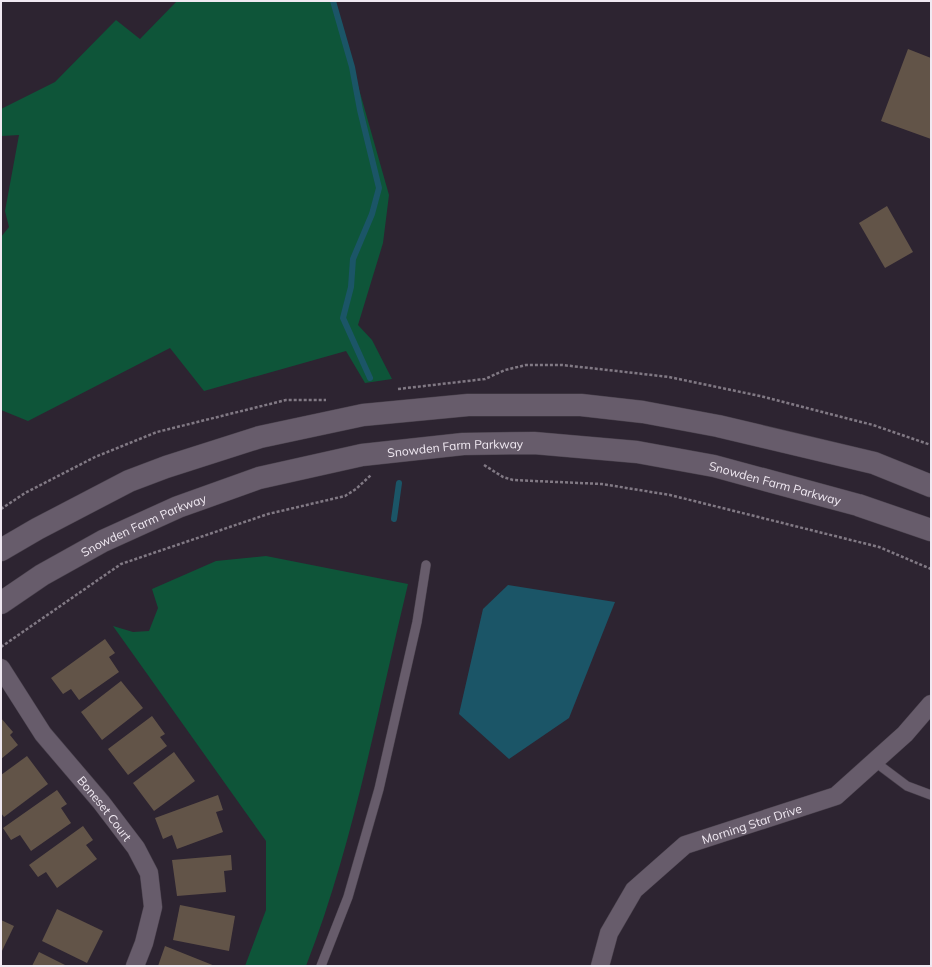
<svg xmlns="http://www.w3.org/2000/svg" width="932" height="967" viewBox="0 0 932 967" font-family="Mulish,sans-serif">
<style>
.green{fill:#0e5539}
.water{fill:#1b5567}
.lines{fill:none;stroke-linecap:round;stroke-linejoin:round}
.stream{stroke:#1b5567;stroke-width:6}
.building{fill:#625448}
.service-casing{stroke:#4a424d;stroke-width:10}
.minor-casing{stroke:#4a424d;stroke-width:19}
.secondary-casing{stroke:#4a424d;stroke-width:23}
.path{stroke:#817984;stroke-width:2.5;stroke-dasharray:3 2;stroke-linecap:butt}
.service{stroke:#675c6b;stroke-width:9}
.minor{stroke:#675c6b;stroke-width:18}
.secondary{stroke:#675c6b;stroke-width:22}
.labels{text-anchor:middle;dominant-baseline:central;stroke-width:3;stroke-linejoin:round;paint-order:stroke}
.street-label{font-size:12px;fill:#f0e9f2;stroke:#2d2431}
</style>
<rect width="100%" height="100%" fill="#2d2431"/>
<g class="green">
<polygon points="177,1 334,1 389,195 383,243 358,325 372,340 392,379 365,383 346,351 204,391 170,348 28,421 1,410 1,237 9,227 5,211 19,135 1,136 1,109 55,82 116,20 140,39"/>
<path d="M266,556L408,584C377,712 354,843 306,966H245L266,910V841L113,626L133,632L149,631L158,608L152,589L216,561Z"/>
</g>
<polygon class="water" points="508,585 615,602 569,718 509,759 459,714 483,609"/>
<g class="lines">
<g class="stream">
<polyline points="333,1 352,67 360,110 379,188 372,214 353,259 351,287 343,318 370,378"/>
<polyline points="394,519 399,483"/>
</g>
</g>
<g class="building">
<polygon points="908,49 931,58 931,139 881,121"/>
<polygon points="887,206 913,252 885,268 859,223"/>
<polygon points="105,639 115,653 109,657 119,672 79,700 71,689 63,694 51,678"/>
<polygon points="121,681 143,708 102,740 81,712"/>
<polygon points="152,716 165,734 160,737 167,746 128,775 108,749"/>
<polygon points="1,718 13,732 10,735 18,745 1,759"/>
<polygon points="174,752 195,781 154,811 133,783"/>
<polygon points="27,756 48,784 4,817 1,813 1,775"/>
<polygon points="57,790 67,804 61,808 71,823 31,851 20,835 11,840 3,828"/>
<polygon points="218,795 223,810 216,812 223,832 177,849 172,835 163,839 155,818"/>
<polygon points="83,826 93,840 86,845 97,859 57,888 46,872 38,877 29,865"/>
<polygon points="231,855 232,870 224,871 226,892 177,896 172,860"/>
<polygon points="180,905 235,916 229,951 173,940"/>
<polygon points="57,909 103,931 87,963 42,941"/>
<polygon points="1,920 14,926 1,953"/>
<polygon points="165,946 215,966 158,966"/>
<polygon points="39,952 67,966 32,966"/>
</g>
<g class="lines">
<defs>
<g id="service">
<polyline points="875,762 907,786 931,795"/>
<polyline points="321,966 348,897 379,789 417,622 426,565"/>
</g>
<g id="minor">
<path id="s1" d="M1,668L43,734L101,802L136,848L149,873L153,907L144,943L135,966"/>
<path id="s2" d="M600,966L609,933L634,890L685,845L836,796L905,734L931,704"/>
</g>
<g id="secondary">
<polyline points="1,550 37,529 129,481 166,467 260,437 363,415 468,405 581,405 643,412 718,426 874,463 931,486"/>
<path id="s3" d="M1,603L42,575L103,541L178,507L259,478L362,455L463,444L534,443L637,452L714,466L858,505L931,530"/>
</g>
</defs>
<use href="#service" class="service-casing"/>
<use href="#minor" class="minor-casing"/>
<use href="#secondary" class="secondary-casing"/>
<g class="path">
<polyline points="398,389 485,379 505,370 526,365 562,365 617,371 669,377 760,396 873,425 931,445"/>
<polyline points="484,465 503,477 513,480 602,484 670,495 879,547 931,569"/>
<polyline points="1,509 25,493 95,457 157,432 286,400 326,400"/>
<polyline points="1,647 121,564 268,514 345,496 356,489 371,475"/>
</g>
<use href="#service" class="service"/>
<use href="#minor" class="minor"/>
<use href="#secondary" class="secondary"/>
</g>
<g class="labels">
<g class="street-label">
<text stroke="none"><textPath href="#s3" startOffset="487">Snowden Farm Parkway</textPath></text>
<text stroke="none"><textPath href="#s3" startOffset="811">Snowden Farm Parkway</textPath></text>
<text stroke="none"><textPath href="#s3" startOffset="163">Snowden Farm Parkway</textPath></text>
<text stroke="none"><textPath href="#s1" startOffset="175">Boneset Court</textPath></text>
<text stroke="none"><textPath href="#s2" startOffset="222">Morning Star Drive</textPath></text>
</g>
</g>
<rect width="932" height="967" fill="none" stroke="#f0e9f2" stroke-width="4"/>
</svg>
